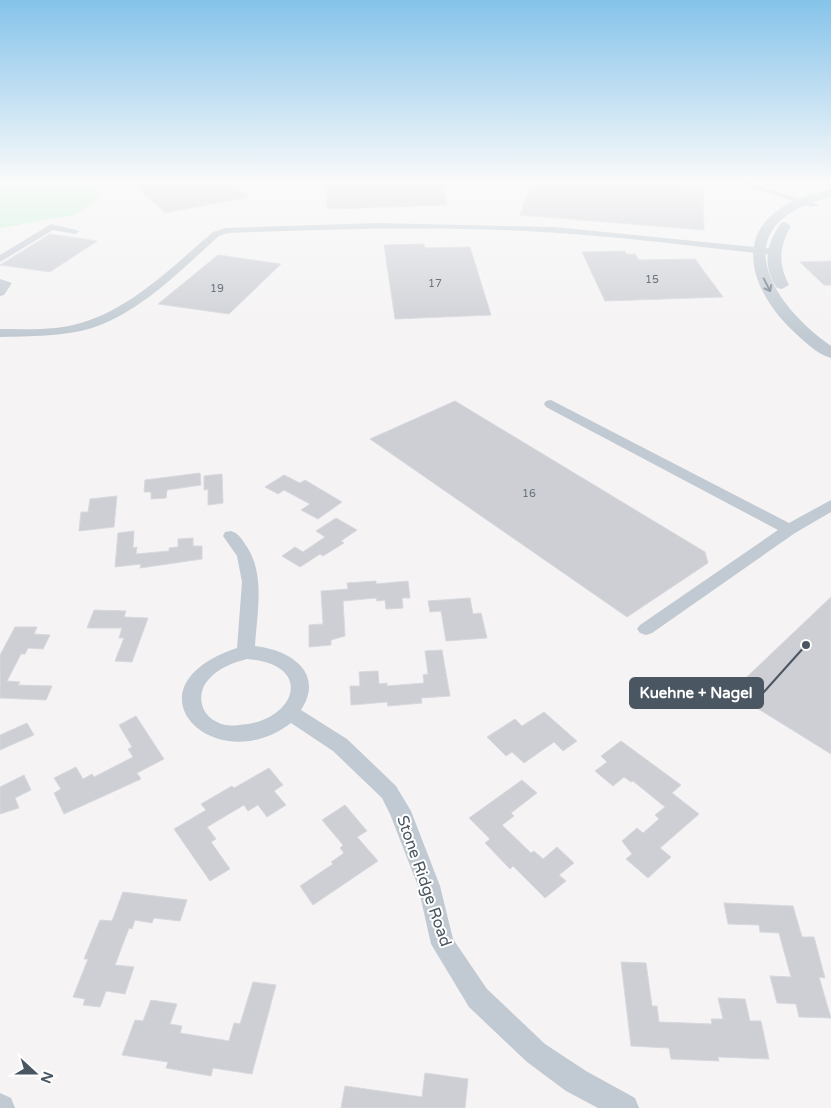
<svg xmlns="http://www.w3.org/2000/svg" width="831" height="1108" viewBox="0 0 831 1108" font-family="'Varela Round',sans-serif">
<style>
.green{fill:#c3f1d5}
.building{fill:#cdcfd5;stroke:#d7d9de}
.lines{fill:none;stroke-linecap:round;stroke-linejoin:round}
.minor{fill:#c1cad2;fill-rule:evenodd}
.tertiary{fill:#c1cad2;fill-rule:evenodd}
.oneway{stroke:#6e7983}
.labels{text-anchor:middle;dominant-baseline:central;stroke-width:4;stroke-linejoin:round;paint-order:stroke}
.number-label{font-size:11px;fill:#6b747e}
.near-street-label{font-size:16px;fill:#4a5661;stroke:#fff}
.leader{fill:none;stroke:#4a5661;stroke-width:2}
.callout-dot{fill:#4a5661;stroke:#fff;stroke-width:2}
.callout{fill:#4a5661;stroke:#4a5661;stroke-width:2}
.callout-label{font-size:15px;text-anchor:middle;font-weight:bold;fill:#fff}
</style>
<rect width="100%" height="100%" fill="#f5f3f3"/>
<polygon class="green" points="0,181 90,181 99,198 75,215 0,228"/>
<g class="building">
<polygon points="131,181 228,181 249,197 165,213"/>
<polygon points="327,181 440,181 447,205 327,209"/>
<polygon points="532,181 606,181 703,188 704,230 520,215"/>
<polygon points="50,234 97,241 50,272 0,265"/>
<polygon points="424,244 425,248 470,247 491,315 395,319 384,245"/>
<polygon points="625,251 626,254 635,254 639,260 695,259 723,297 605,301 582,252"/>
<polygon points="218,255 281,264 229,314 158,304"/>
<polygon points="831,261 831,285 824,285 800,262"/>
<polygon points="455,401 705,552 708,563 627,617 370,439"/>
<polygon points="200,473 201,485 167,490 166,498 151,499 151,492 144,492 145,480"/>
<polygon points="222,474 223,503 208,505 208,489 204,490 204,476"/>
<polygon points="284,475 300,483 305,480 342,502 318,519 301,510 310,504 284,490 278,494 265,487"/>
<polygon points="117,496 114,527 79,531 81,512 88,512 90,499"/>
<polygon points="336,518 357,530 341,541 344,543 323,556 320,554 300,567 282,556 295,547 303,552 325,537 316,531"/>
<polygon points="134,531 133,548 137,547 136,554 169,551 169,548 178,547 178,539 193,538 193,546 202,546 202,559 140,568 141,564 115,567 118,533"/>
<polygon points="376,581 376,584 408,581 410,598 402,598 403,608 386,609 385,600 377,601 376,598 343,601 345,636 331,640 331,645 309,647 309,625 323,624 321,591 348,589 347,583"/>
<polygon points="831,597 831,754 731,692"/>
<polygon points="470,598 473,614 481,613 487,638 446,641 441,611 430,612 428,601"/>
<polygon points="94,610 126,611 124,617 148,618 132,662 115,661 124,638 119,638 122,628 87,628"/>
<polygon points="15,627 37,627 34,634 50,635 43,649 28,648 25,654 21,654 7,681 20,682 18,685 52,686 46,700 0,698 0,655"/>
<polygon points="442,650 450,696 421,698 422,703 388,706 387,702 351,705 350,686 360,686 359,672 378,671 379,684 387,683 387,686 424,683 423,675 428,674 425,651"/>
<polygon points="544,712 577,741 563,751 554,742 524,763 512,752 506,756 487,737 515,719 522,726"/>
<polygon points="136,716 164,759 137,773 141,779 64,814 54,793 61,789 54,778 76,767 83,779 92,774 94,777 133,757 128,749 132,747 119,725"/>
<polygon points="27,723 34,735 0,750 0,735"/>
<polygon points="621,741 681,785 672,793 699,814 660,848 671,857 648,878 626,859 632,854 622,841 637,828 643,833 659,819 655,815 665,807 633,781 631,782 624,777 613,786 595,771 607,762 601,756"/>
<polygon points="269,768 283,785 274,791 286,805 267,817 258,805 248,811 244,805 207,827 216,839 211,842 230,869 210,881 174,829 206,810 201,804 232,786 234,788"/>
<polygon points="24,775 31,790 15,798 19,808 0,814 0,787"/>
<polygon points="522,780 537,793 511,813 514,816 502,825 531,853 534,851 543,859 557,847 574,863 559,875 566,881 545,898 513,866 510,869 485,843 490,839 469,818"/>
<polygon points="345,805 367,831 357,837 378,861 313,905 300,886 333,864 331,862 344,853 340,848 343,845 322,820"/>
<polygon points="123,892 187,900 180,921 154,918 152,923 135,920 132,929 129,928 115,965 134,967 125,994 106,991 100,1007 83,1005 85,999 73,997 88,959 84,959 100,920 112,921"/>
<polygon points="724,903 793,906 802,937 814,937 825,978 819,977 831,1018 799,1017 796,1004 777,1003 770,976 791,977 779,933 760,932 759,925 728,924"/>
<polygon points="621,962 646,963 652,1006 657,1006 659,1022 712,1024 711,1019 723,1019 718,998 745,999 750,1021 761,1021 769,1059 718,1057 719,1061 671,1059 669,1048 631,1046"/>
<polygon points="253,982 276,985 252,1074 213,1068 211,1076 166,1068 168,1062 122,1055 135,1020 143,1021 151,1000 177,1004 170,1024 182,1026 180,1033 229,1041 234,1023 240,1024"/>
<polygon points="425,1073 468,1079 465,1108 341,1108 345,1086 422,1097"/>
</g>
<g class="lines">
<g class="minor">
<polygon points="733,181 745,181 819,205 811,207"/>
<path d="M376,223L555,227L774,249L779,252L774,255C691,246 608,235 525,231C426,226 328,229 229,233L219,236C182,269 141,312 92,328C62,337 30,336 0,337V329C27,329 58,331 84,322C133,307 174,265 213,232L225,228Z"/>
<polygon points="51,224 80,231 75,234 53,230 0,262 0,255"/>
<polygon points="0,279 12,283 4,295 0,296"/>
<polygon points="551,400 789,523 831,500 831,512 795,533 652,633 646,635 640,633 637,629 640,625 778,530 546,407 544,404 546,401"/>
<path d="M231,531C238,533 241,538 245,544C266,572 257,613 255,646C291,650 325,673 301,710L347,739L396,786L411,811L440,886L453,939L487,989L545,1044L586,1071L635,1098L639,1108H598L566,1091L527,1062L469,1007L431,944L418,886L390,814L382,798L333,751L291,723C214,782 120,687 237,648L242,582L237,556L223,536L225,532ZM247,659C316,664 296,722 239,725C231,726 224,726 217,722C199,714 196,691 210,678C220,667 233,663 247,659Z"/>
<polygon points="0,1093 11,1098 15,1108 0,1108"/>
</g>
<g class="tertiary">
<path d="M831,189V197C724,222 766,300 831,346V358C816,354 802,339 791,329C757,296 731,241 781,208C796,198 813,194 831,189Z"/>
<path d="M785,222L791,226C779,247 778,263 789,285L782,289L777,288C762,266 766,244 781,223Z"/>
</g>
</g>
<defs><path id="oneway-shaft" d="M-6 0H5M1.5-3L5.5 0L1.5 3" fill="none" stroke-width="1.6" stroke-linecap="round" stroke-linejoin="round" transform="scale(1.25)"/></defs>
<use class="oneway" href="#oneway-shaft" transform="translate(767 285) rotate(63)"/>
<linearGradient id="sky" x2="0" y2="1"><stop stop-color="#85c3ea"/><stop offset="0.54" stop-color="#fafafa"/><stop offset="1" stop-color="#fafafa" stop-opacity="0"/></linearGradient>
<rect width="831" height="336" fill="url(#sky)"/>
<g class="labels">
<g class="number-label">
<text x="652" y="279">15</text>
<text x="435" y="283">17</text>
<text x="217" y="288">19</text>
<text x="529" y="493">16</text>
</g>
<g class="near-street-label">
<text transform="translate(424 881) rotate(71)">Stone Ridge Road</text>
</g>
</g>
<path class="leader" d="M806 645L763 693"/>
<circle class="callout-dot" cx="806" cy="645" r="5"/>
<rect class="callout" x="630" y="678" width="133" height="30" rx="5"/>
<g class="callout-label">
<text x="696" y="698">Kuehne + Nagel</text>
</g>
<g transform="translate(35 1073) rotate(111)" stroke="#ffffff" stroke-width="4" paint-order="stroke">
<path d="M0-4L9 19L0 12L-9 19Z" fill="#4a5661"/>
<text y="-8" font-size="14" font-weight="bold" text-anchor="middle" fill="#4a5661">N</text>
</g>
</svg>
